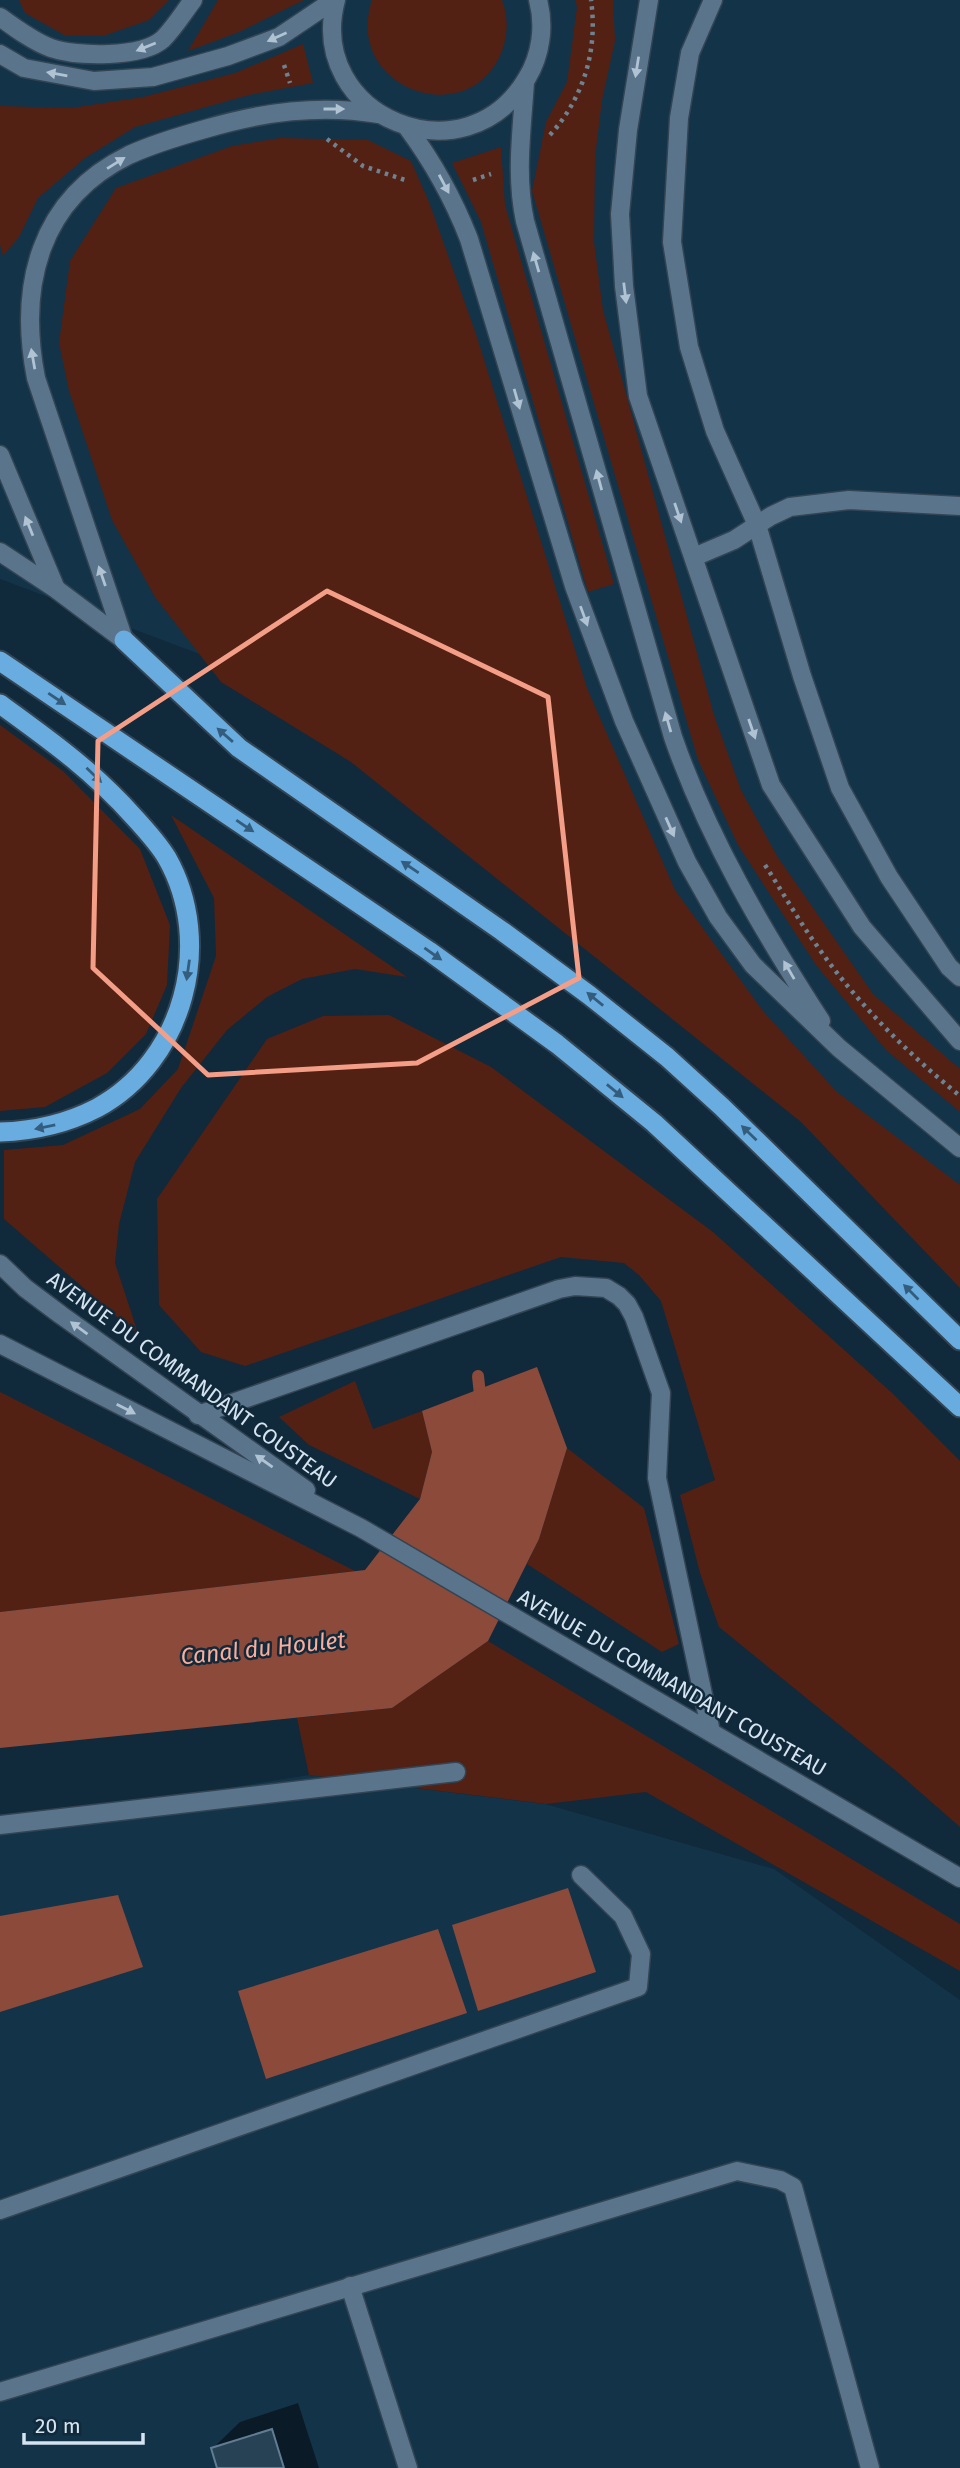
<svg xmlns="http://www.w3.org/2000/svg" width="960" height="2468" viewBox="0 0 960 2468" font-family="'Fira Sans',sans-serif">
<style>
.built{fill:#133349}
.green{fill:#522114}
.water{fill:#8b4a3a}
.shadow{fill:#0007}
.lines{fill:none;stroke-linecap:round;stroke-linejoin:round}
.stream{stroke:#8b4a3a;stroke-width:12}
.building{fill:#284255;stroke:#627d93;stroke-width:2}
.service-casing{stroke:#334453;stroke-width:21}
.tertiary-casing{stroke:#334453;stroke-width:21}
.trunk-casing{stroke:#334453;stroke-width:23}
.path{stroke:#6e8392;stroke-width:4.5;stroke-dasharray:3.5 5;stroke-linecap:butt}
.service{stroke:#5a758b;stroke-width:18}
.tertiary{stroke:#5a758b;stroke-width:18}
.trunk{stroke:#69acdf;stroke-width:19}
.oneway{fill:#b0c3d2}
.oneway2{fill:#345d7d}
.marked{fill:none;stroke:#f49e88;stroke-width:5;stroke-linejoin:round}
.labels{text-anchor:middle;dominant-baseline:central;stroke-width:5;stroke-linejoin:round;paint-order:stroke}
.street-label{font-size:21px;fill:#d5e4f0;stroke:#10293b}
.water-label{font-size:23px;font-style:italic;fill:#fcad99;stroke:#10293b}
</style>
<rect width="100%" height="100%" fill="#10293b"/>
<g class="built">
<polygon points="0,0 960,0 960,1248 279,684 0,579"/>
<polygon points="309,1775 545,1804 774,1869 960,2000 960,2468 0,2468 0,1824"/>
</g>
<g class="green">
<polygon points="19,0 169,0 149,20 106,35 64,35 25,13"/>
<polygon points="218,0 304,0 239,32 188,51"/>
<path d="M372,0H502C508,16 508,32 503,48C473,135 342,90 372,0Z"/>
<polygon points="575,0 613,0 615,41 602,100 595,157 594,242 603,310 714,715 741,790 777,856 873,994 960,1069 960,1112 886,1050 816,965 738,845 698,760 532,191 546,122 567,82 577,7"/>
<polygon points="303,44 313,83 249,95 135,127 85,158 38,198 19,237 3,256 0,245 0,106 71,108 143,97 235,73"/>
<polygon points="280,138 368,140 411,161 429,202 476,334 587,688 675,890 763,1011 837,1092 960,1185 960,1288 801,1122 351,762 221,682 155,597 112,520 69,391 59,343 70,261 116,188 232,146"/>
<polygon points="501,147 505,205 614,584 588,592 481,222 452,163"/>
<polygon points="0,725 63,771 140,849 170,925 167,985 146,1034 107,1073 45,1107 0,1111"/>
<polygon points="171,815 407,977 355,969 302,979 267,997 227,1030 181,1088 135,1162 119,1224 115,1263 139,1336 4,1219 4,1150 63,1145 140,1109 178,1069 216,956 214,898"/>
<polygon points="389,1015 491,1067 713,1232 892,1393 960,1461 960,1827 896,1771 719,1627 700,1573 680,1495 715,1480 661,1301 639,1275 624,1263 561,1257 245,1366 201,1352 159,1305 157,1199 267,1039 323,1016"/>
<polygon points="355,1381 373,1429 422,1411 432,1452 420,1499 309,1445 279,1417"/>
<polygon points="0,1392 355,1571 0,1612"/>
<polygon points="567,1448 644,1508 679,1644 662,1652 527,1564 539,1539"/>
<polygon points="488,1641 960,1924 960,1971 646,1792 546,1804 309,1775 297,1718 392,1708"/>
</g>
<g class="water">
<polygon points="537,1367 567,1448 539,1539 488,1641 392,1708 0,1748 0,1612 365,1570 420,1499 432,1452 422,1411"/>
<polygon points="568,1888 596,1972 478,2011 452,1925"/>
<polygon points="118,1895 143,1967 0,2012 0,1916"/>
<polygon points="438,1929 467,2013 266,2079 238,1991"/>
</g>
<polygon class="shadow" points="298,2403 319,2468 219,2468 213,2448 240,2422"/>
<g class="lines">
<polyline class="stream" points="478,1376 481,1404"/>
</g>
<polygon class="building" points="272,2429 284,2468 217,2468 211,2448"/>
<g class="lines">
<defs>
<g id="service">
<path d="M336,0C305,117 466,183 527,78C541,55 545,26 538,0"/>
<polyline points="649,0 628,130 620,214 624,286 638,396 771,785 862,927 960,1041"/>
<polyline points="713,0 690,53 679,118 672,242 689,347 715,431 757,525 802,676 840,788 889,877 949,967 960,977"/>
<path d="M0,17C15,28 34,42 51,48C77,57 142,58 163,39C174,28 184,12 193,0"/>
<polyline points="0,54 24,68 94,81 153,77 228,56 279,37 334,0"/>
<path d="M525,82C522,129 515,175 525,221L673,737C708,838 763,931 821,1021"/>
<path d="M407,127C433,162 453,198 469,239L574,586L624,721L687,862L718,917L753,965L839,1048L960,1148"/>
<polyline points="0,455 56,589"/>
<polyline points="0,552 56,589 124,640"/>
<polyline points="694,557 734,540 771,516 790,507 849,500 960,506"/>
<path d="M124,640L36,378C18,286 39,199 129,155C153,144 180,136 205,129C263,112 319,104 379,114"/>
<polyline points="198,1415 559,1289 575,1286 591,1287 606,1288 619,1296 627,1304 634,1317 661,1393 657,1478 711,1732"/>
<polyline points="0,1825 456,1772"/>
<polyline points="0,2210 638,1987 641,1954 623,1916 581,1875"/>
<polyline points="350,2286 408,2468"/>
<polyline points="0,2392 737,2171 780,2180 793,2187 870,2468"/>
</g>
<g id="tertiary">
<polyline points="0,1264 25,1288 61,1315 306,1490"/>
<polyline points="0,1344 361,1528 960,1878"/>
</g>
<g id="trunk">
<polyline points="124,640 239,748 502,931 589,995 667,1057 722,1107 960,1340"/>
<polyline points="0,661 429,951 557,1044 654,1123 960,1407"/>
<path d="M0,704C51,741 92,770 134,817C146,830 158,843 167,858C215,943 184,1061 97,1108C66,1124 35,1131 0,1132"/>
</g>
</defs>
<use href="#service" class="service-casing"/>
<use href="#tertiary" class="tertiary-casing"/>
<use href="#trunk" class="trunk-casing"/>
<g class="path">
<polyline points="284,65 290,83"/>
<path d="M550,135C584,97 598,50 591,0"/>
<polyline points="327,139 363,166 408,181"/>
<polyline points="473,180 491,174"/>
<path d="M765,865C782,891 797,918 815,943C855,1001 905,1051 960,1096"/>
</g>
<use href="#service" class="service"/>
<use href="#tertiary" class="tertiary"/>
<use href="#trunk" class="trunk"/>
</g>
<defs><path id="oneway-solid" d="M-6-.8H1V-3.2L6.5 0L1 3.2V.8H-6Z" transform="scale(1.75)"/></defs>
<g class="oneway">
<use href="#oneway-solid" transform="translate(277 37) rotate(156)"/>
<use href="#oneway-solid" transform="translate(146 47) rotate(158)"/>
<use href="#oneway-solid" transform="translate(637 67) rotate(99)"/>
<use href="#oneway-solid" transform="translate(57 74) rotate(-170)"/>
<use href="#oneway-solid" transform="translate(334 109)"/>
<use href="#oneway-solid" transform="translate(116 163) rotate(-32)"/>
<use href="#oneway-solid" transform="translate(444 184) rotate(62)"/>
<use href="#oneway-solid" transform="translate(536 262) rotate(-106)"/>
<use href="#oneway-solid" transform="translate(625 293) rotate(83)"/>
<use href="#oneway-solid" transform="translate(33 359) rotate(-100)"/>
<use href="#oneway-solid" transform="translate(517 399) rotate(74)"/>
<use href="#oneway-solid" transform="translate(599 480) rotate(-105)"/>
<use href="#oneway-solid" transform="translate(678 513) rotate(71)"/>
<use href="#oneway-solid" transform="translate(29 526) rotate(-112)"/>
<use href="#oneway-solid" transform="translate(102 576) rotate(-109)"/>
<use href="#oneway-solid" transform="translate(584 616) rotate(70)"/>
<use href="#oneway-solid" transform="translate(668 722) rotate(-106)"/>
<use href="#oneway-solid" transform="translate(752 729) rotate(71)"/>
<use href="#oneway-solid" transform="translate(670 827) rotate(66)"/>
<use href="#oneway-solid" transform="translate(789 970) rotate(-120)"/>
<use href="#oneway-solid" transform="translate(79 1328) rotate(-144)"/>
<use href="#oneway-solid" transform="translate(126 1409) rotate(27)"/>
<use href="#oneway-solid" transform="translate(264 1461) rotate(-145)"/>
</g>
<g class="oneway2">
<use href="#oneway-solid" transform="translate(57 699) rotate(34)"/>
<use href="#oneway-solid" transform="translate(225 735) rotate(-139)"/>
<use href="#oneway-solid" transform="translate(94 775) rotate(44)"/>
<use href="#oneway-solid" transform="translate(245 826) rotate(34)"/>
<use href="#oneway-solid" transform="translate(410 867) rotate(-146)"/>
<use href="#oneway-solid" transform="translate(433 954) rotate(35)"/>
<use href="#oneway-solid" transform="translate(188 970) rotate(98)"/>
<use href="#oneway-solid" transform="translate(595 999) rotate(-141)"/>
<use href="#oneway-solid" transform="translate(615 1091) rotate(39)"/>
<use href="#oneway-solid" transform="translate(45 1127) rotate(168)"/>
<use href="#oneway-solid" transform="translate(749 1133) rotate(-136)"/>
<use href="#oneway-solid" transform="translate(911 1292) rotate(-135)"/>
</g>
<path class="marked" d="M327,591L548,697L579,978L417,1063L208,1075L93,968L98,741Z"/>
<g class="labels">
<g class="street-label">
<text transform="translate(192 1380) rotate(36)">AVENUE DU COMMANDANT COUSTEAU</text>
<text transform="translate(672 1683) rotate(30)">AVENUE DU COMMANDANT COUSTEAU</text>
</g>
<g class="water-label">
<text transform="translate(263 1648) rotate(-6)">Canal du Houlet</text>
</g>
</g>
<path d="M24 2433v10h119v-10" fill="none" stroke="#d5e4f0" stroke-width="3.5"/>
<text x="35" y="2433" font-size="21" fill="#d5e4f0" stroke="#10293b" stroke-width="5" paint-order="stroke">20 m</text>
</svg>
